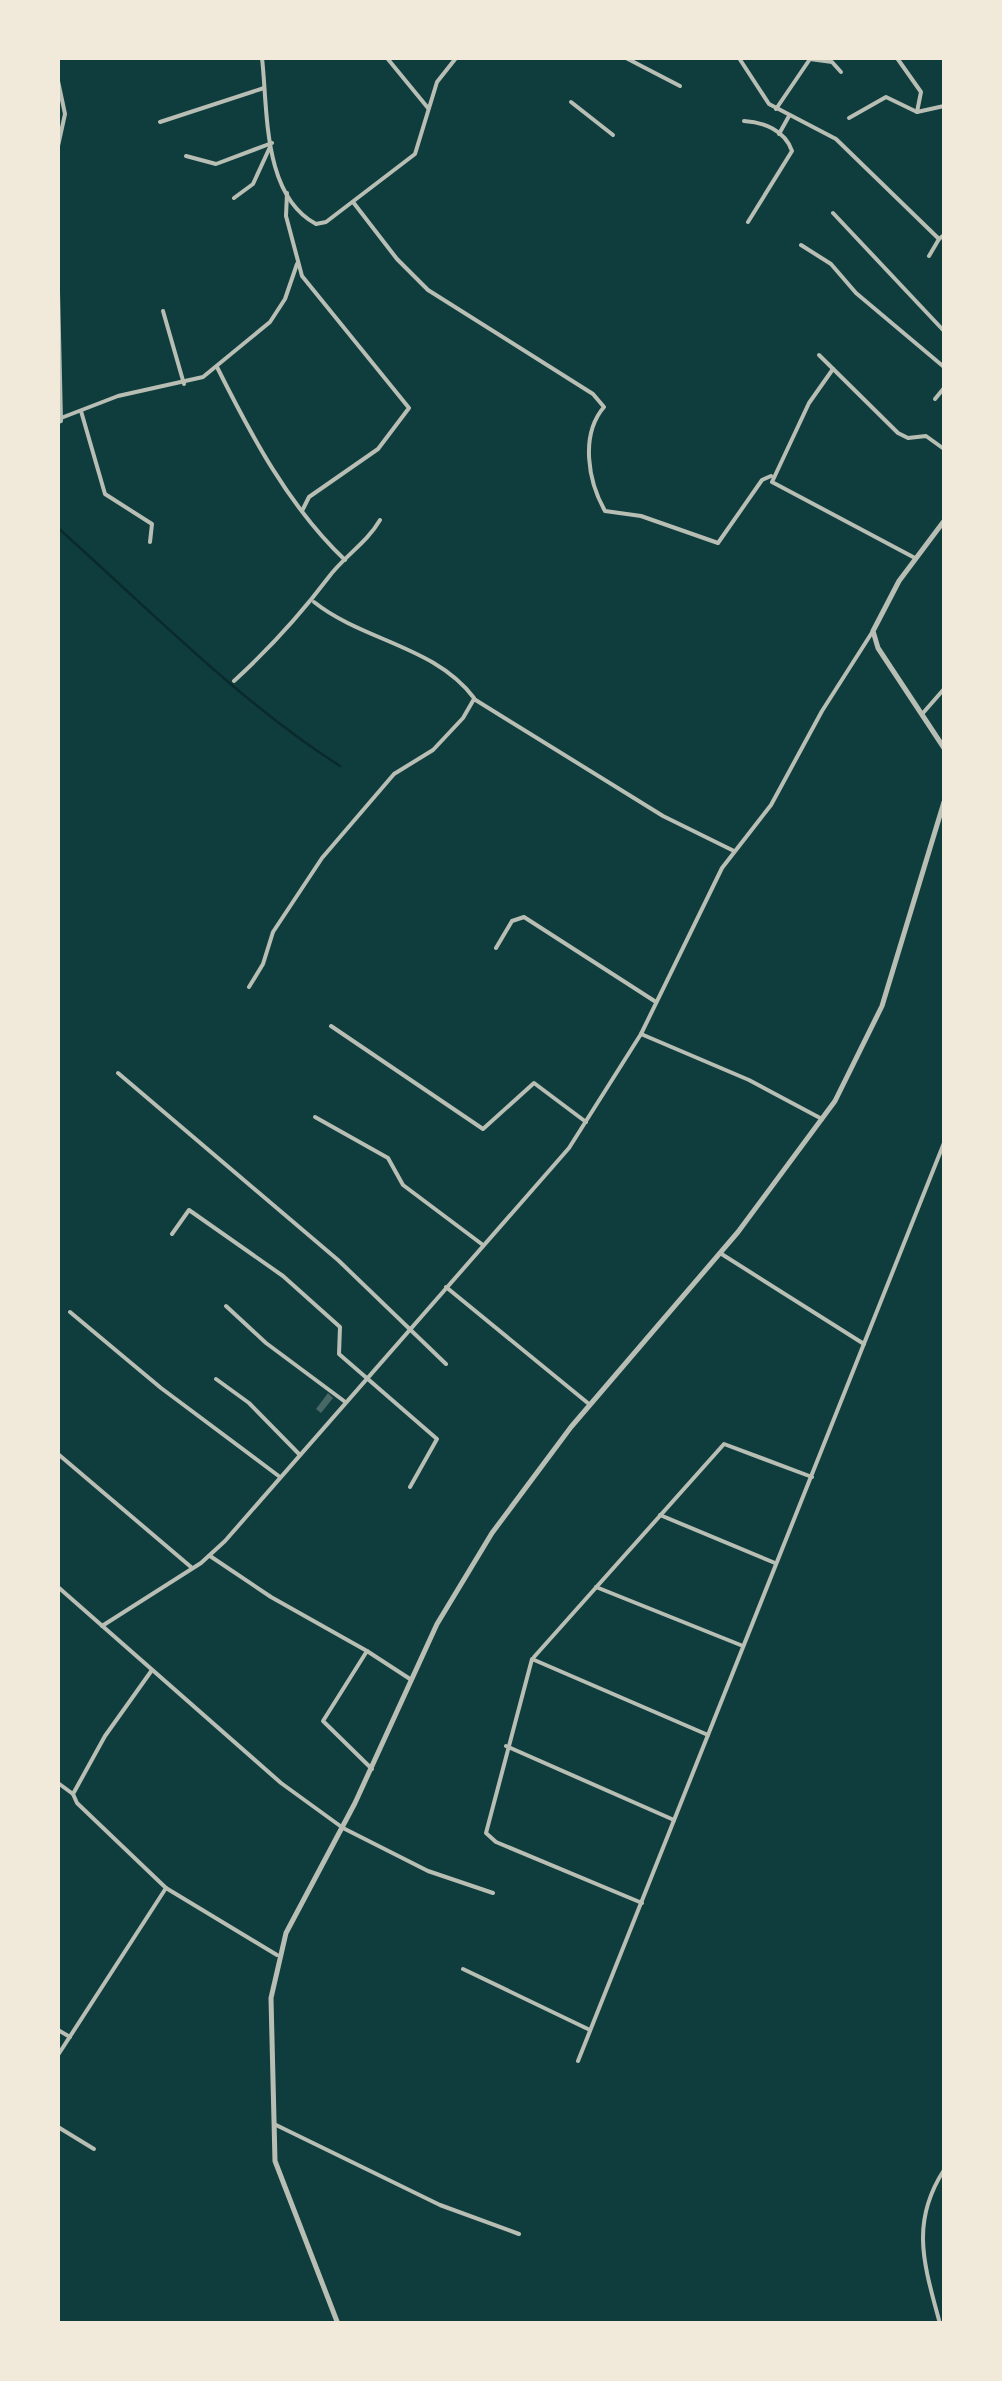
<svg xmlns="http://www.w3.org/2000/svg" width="1002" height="2381" viewBox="0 0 1002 2381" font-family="'IBM Plex Sans',sans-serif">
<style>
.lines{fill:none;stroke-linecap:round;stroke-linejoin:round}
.stream{stroke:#0a2a2b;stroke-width:2.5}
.building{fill:#486865}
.minor{stroke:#b8beb3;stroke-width:4}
.tertiary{stroke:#b8beb3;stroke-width:5}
</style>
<rect width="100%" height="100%" fill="#0f3d3e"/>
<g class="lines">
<path class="stream" d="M58,528C149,609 237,700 340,766"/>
</g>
<polygon class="building" points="328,1393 333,1398 321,1413 316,1409"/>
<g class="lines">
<g class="minor">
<path d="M262,58C268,109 262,195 316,224L326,222L415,154L437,82L456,58"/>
<polyline points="387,58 428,108"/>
<polyline points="626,58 680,86"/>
<polyline points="739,58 769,104 836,139 939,239 944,235"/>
<polyline points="897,58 921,92 917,112"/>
<polyline points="58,81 65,114 58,146"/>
<polyline points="571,102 613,135"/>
<polyline points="776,109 810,59 832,62 841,72"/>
<polyline points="849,118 886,97 917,112 944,106"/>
<path d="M744,121C763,122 785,130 792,151L748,222"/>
<polyline points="160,122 264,88"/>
<polyline points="779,134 789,116"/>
<polyline points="186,156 216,164 272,143"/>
<polyline points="287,193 286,216 302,276 409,408 378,449 309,497 303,509"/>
<polyline points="234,198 253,184 270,147"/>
<path d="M353,202L397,259L428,290L593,394L604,407C580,435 588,481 605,511L641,516L718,543L762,480L771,476"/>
<polyline points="833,213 944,331"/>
<polyline points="801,245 831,264 856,293 944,367"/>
<polyline points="929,256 939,239"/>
<polyline points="58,291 61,421 58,422"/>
<polyline points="163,311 184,384"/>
<polyline points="819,355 898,433 908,438 926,436 944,449"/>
<path d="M217,367C251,435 289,507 345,560"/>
<polyline points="833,369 809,403 772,482 915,558"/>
<polyline points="935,399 944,388"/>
<polyline points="81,411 105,494 152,524 150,542"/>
<polyline points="61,418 118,396 203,377 270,322 285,299 297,264"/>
<path d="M314,602C363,641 435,646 474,698"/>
<path d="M234,681C269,649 300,615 328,578C344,556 366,544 380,520"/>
<polyline points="923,713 944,689"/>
<polyline points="496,948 512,921 524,917 656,1002"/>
<polyline points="249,987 263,964 273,932 322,858 394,774 433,750 463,718 474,699 663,816 734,851"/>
<polyline points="331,1026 483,1129 534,1083 586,1122"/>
<polyline points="641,1034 749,1080 822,1119"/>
<polyline points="118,1073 338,1260 446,1364"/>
<polyline points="315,1117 388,1158 403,1185 483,1245"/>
<polyline points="172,1234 189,1210 283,1276 340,1327 339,1354 437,1439 410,1487"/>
<polyline points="720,1253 864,1344"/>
<polyline points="446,1287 589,1404"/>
<polyline points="226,1306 266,1343 344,1401"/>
<polyline points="70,1312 161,1388 280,1477"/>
<polyline points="216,1379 249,1403 299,1454"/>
<polyline points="58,1454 191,1567"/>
<polyline points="660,1515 775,1563"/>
<polyline points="210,1556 271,1597 367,1651"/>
<polyline points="58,1587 281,1783 343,1828 428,1871 493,1893"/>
<polyline points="596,1587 743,1646"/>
<polyline points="102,1626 201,1563 225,1541 569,1148 641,1034 722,868 771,805 822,711 873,631"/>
<polyline points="534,1657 724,1444 812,1477"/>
<polyline points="152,1670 105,1736 73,1794 77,1803 166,1888 277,1955"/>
<polyline points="506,1746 674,1820"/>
<polyline points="372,1769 323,1721 367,1651 410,1679"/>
<polyline points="58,1783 73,1794"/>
<polyline points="642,1903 496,1842 486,1833 532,1659 708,1735"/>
<polyline points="463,1969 590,2030"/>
<polyline points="58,2030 70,2037"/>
<polyline points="58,2055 166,1888"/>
<polyline points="578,2061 944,1143"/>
<polyline points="274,2124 440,2205 519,2234"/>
<polyline points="58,2127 94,2149"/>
<path d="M940,2324C925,2267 909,2224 944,2170"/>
</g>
<g class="tertiary">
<polyline points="944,521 899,581 873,631 878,648 944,748"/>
<polyline points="338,2324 275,2161 271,1998 286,1933 355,1803 437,1624 492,1533 571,1427 738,1232 835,1101 882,1006 944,802"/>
</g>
</g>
<rect width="1002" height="2381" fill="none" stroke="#f1e9da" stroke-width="120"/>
</svg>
